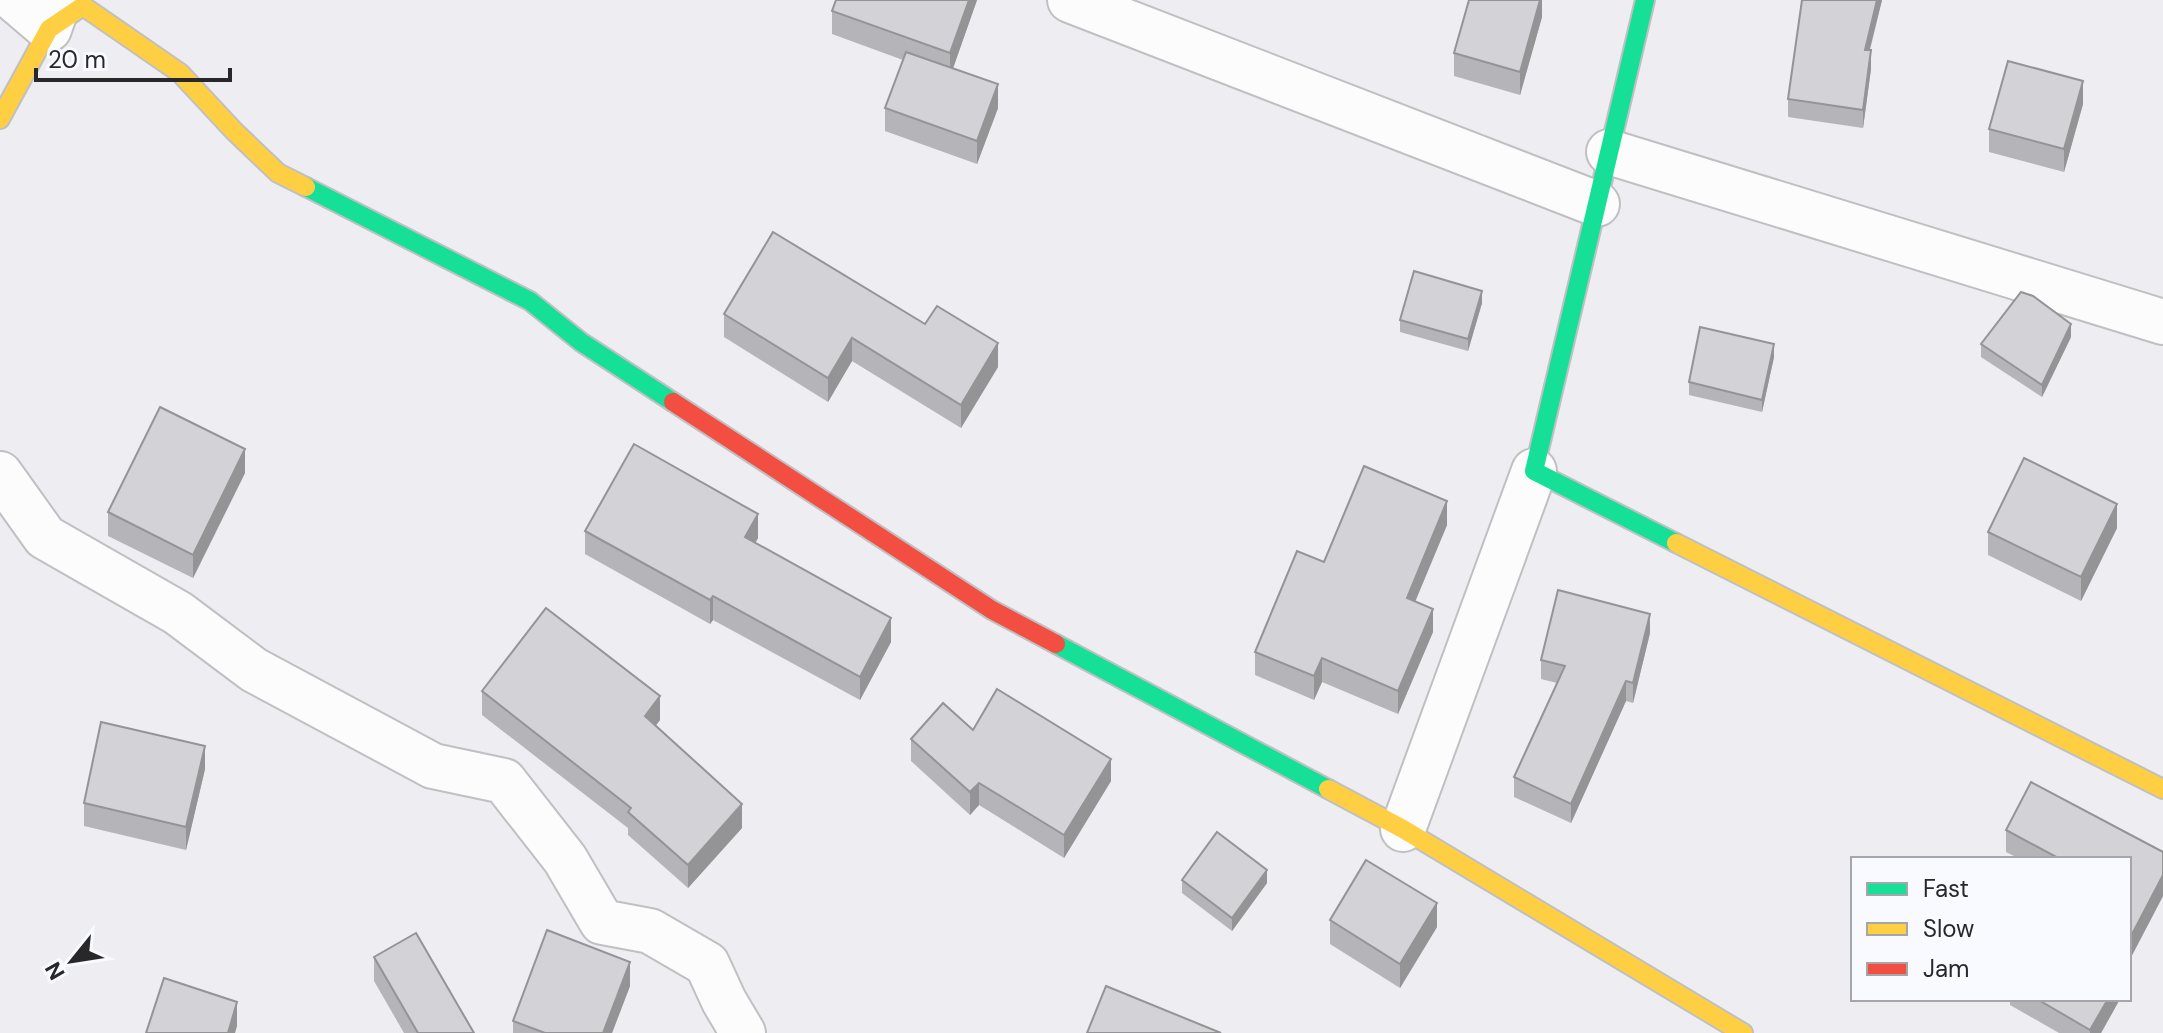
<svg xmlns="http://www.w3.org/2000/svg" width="2163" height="1033" viewBox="0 0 2163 1033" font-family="'DM Sans',sans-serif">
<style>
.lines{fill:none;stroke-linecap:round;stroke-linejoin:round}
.street-casing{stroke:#c0c0c3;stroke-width:48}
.fast-casing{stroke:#c0c0c3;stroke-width:22}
.slow-casing{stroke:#c0c0c3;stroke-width:22}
.jam-casing{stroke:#c0c0c3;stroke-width:22}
.street{stroke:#fcfcfd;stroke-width:44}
.fast{stroke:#16e098;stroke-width:18}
.slow{stroke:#ffcf43;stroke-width:18}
.jam{stroke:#f24e42;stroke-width:18}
.wall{fill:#b5b5b9}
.shaded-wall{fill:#949496}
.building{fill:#d3d3d7;stroke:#949496;stroke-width:2}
</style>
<rect width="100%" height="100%" fill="#ededf2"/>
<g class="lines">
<defs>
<g id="street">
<polyline points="15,0 49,29 59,0"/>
<polyline points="1070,0 1597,204"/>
<polyline points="1609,152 2163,322"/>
<polyline points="0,474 45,537 178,613 254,670 433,766 504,781 565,859 602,922 650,931 707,964 724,1001 743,1033"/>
<polyline points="1403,829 1534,471"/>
</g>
<g id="fast">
<polyline points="1645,0 1534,471 1676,543"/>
<polyline points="306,187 530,301 581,342 673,402"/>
<polyline points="1056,644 1328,789"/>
</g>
<g id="slow">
<polyline points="0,119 49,29 83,6 180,73 234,131 278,173 306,187"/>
<polyline points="1676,543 2163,789"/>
<polyline points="1328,789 1403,829 1743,1033"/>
</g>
<polyline id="jam" points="673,402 992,610 1056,644"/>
</defs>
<use href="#street" class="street-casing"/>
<use href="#fast" class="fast-casing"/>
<use href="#slow" class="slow-casing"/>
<use href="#jam" class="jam-casing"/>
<use href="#street" class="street"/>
<use href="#fast" class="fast"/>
<use href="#slow" class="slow"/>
<use href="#jam" class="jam"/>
</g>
<g class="wall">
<polygon points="836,0 977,0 953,68 998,108 977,164 885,131 885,108 903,60 832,34 832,11"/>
<polygon points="1542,0 1542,17 1520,95 1454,76 1454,53"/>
<polygon points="1802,0 1882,0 1870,50 1871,69 1863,128 1788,117 1788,99"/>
<polygon points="2083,104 2064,172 1989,152 1989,129"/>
<polygon points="1482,303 1468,351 1400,332 1400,320"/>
<polygon points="724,314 925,324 998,367 961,428 852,361 828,402 724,337"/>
<polygon points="2071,337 2042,397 1981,357 1981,344"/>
<polygon points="1774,357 1762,412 1689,395 1689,382"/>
<polygon points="245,473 193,578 108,536 108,512"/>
<polygon points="1447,525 1415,602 1433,632 1398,714 1322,682 1314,700 1255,675 1255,652 1324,562"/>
<polygon points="2117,528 2081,601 1988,555 1988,532"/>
<polygon points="585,531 758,538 755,543 891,642 860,700 713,620 710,624 585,554"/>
<polygon points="1650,633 1633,703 1626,701 1571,823 1514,797 1514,777 1557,683 1541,679 1541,660"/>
<polygon points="482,691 660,720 655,726 742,828 688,888 628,835 628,828 482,715"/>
<polygon points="973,730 1111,781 1064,858 979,805 970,815 911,761 911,739"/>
<polygon points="205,769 186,850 84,826 84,803"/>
<polygon points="2006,830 2163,852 2163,896 2129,961 2129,859 2020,859 2006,852"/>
<polygon points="1182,880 1267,883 1232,931 1182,893"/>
<polygon points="1330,920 1437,927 1400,988 1330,944"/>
<polygon points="374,957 474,1033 404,1033 374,981"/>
<polygon points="630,986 612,1033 513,1033 513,1021"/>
<polygon points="2010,999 2120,999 2101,1033 2059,1033 2010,1005"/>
</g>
<g class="shaded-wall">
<polygon points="969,0 977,0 950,77 950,53"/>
<polygon points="1540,0 1542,0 1542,17 1520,95 1520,72"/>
<polygon points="1877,0 1882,0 1865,68 1865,50"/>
<polygon points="1871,50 1871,69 1863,128 1863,110"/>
<polygon points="2083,81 2083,104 2064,172 2064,149"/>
<polygon points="998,84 998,108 977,164 977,141"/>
<polygon points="1482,291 1482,303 1468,351 1468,339"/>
<polygon points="2071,324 2071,337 2042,397 2042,385"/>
<polygon points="852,338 852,361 828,402 828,378"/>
<polygon points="998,343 998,367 961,428 961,405"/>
<polygon points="1774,344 1774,357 1762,412 1762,400"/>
<polygon points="245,449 245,473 193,578 193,555"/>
<polygon points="1447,501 1447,525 1407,621 1407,598"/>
<polygon points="2117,504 2117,528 2081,601 2081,577"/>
<polygon points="758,514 758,538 745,561 745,537"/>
<polygon points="713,596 713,620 710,624 710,600"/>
<polygon points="1433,609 1433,632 1398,714 1398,691"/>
<polygon points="1650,614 1650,633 1633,703 1633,683"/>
<polygon points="891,618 891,642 860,700 860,677"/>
<polygon points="1322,658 1322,682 1314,700 1314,676"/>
<polygon points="1626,681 1626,701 1571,823 1571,804"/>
<polygon points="660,696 660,720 645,740 645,716"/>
<polygon points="205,746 205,769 186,850 186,827"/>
<polygon points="1111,759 1111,781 1064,858 1064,835"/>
<polygon points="979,783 979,805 970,815 970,792"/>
<polygon points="742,804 742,828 688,888 688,865"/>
<polygon points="1267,870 1267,883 1232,931 1232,918"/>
<polygon points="2163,875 2163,896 2129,961 2129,940"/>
<polygon points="1437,903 1437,927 1400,988 1400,964"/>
<polygon points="630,962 630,986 612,1033 603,1033"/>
<polygon points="2108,999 2120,999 2101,1033 2090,1033 2090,1030"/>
<polygon points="237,1002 237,1026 235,1033 228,1033"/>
</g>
<g class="building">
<polygon points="836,0 969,0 950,53 832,11"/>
<polygon points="1469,0 1540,0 1520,72 1454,53"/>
<polygon points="1802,0 1877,0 1865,50 1871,50 1863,110 1788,99"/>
<polygon points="906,52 998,84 977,141 885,108"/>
<polygon points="2008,61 2083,81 2064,149 1989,129"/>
<polygon points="773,232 925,324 937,306 998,343 961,405 852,338 828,378 724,314"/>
<polygon points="1414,271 1482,291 1468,339 1400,320"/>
<polygon points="2021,292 2033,296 2071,324 2042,385 1981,344"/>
<polygon points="1700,327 1774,344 1762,400 1689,382"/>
<polygon points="160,407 245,449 193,555 108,512"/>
<polygon points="634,444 758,514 745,537 891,618 860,677 713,596 710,600 585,531"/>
<polygon points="2024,458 2117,504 2081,577 1988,532"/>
<polygon points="1364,466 1447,501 1407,598 1433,609 1398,691 1322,658 1314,676 1255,652 1297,551 1324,562"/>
<polygon points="1558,590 1650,614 1633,683 1626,681 1571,804 1514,777 1565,666 1541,660"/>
<polygon points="546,608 660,696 645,716 742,804 688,865 628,812 631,808 482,691"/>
<polygon points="997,689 1111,759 1064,835 979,783 970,792 911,739 943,703 973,730"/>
<polygon points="101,722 205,746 186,827 84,803"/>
<polygon points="2031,782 2163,852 2163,875 2129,940 2129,859 2060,859 2006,830"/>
<polygon points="1217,832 1267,870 1232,918 1182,880"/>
<polygon points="1366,860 1437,903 1400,964 1330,920"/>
<polygon points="547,930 630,962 603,1033 545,1033 513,1021"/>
<polygon points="416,933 474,1033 418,1033 374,957"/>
<polygon points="164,978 237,1002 228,1033 146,1033"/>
<polygon points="1106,986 1221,1033 1087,1033"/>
<polygon points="2037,999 2108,999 2090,1030"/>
</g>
<rect x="1851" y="857" width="280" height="144" fill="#f9faff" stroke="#a5a6aa" stroke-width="2"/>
<rect x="1867" y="883" width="40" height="12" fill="#16e098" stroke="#a5a6aa" stroke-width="2"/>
<text x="1923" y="897" font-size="24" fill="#28282b">Fast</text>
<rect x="1867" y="923" width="40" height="12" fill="#ffcf43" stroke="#a5a6aa" stroke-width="2"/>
<text x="1923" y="937" font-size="24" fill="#28282b">Slow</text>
<rect x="1867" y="963" width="40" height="12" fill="#f24e42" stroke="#a5a6aa" stroke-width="2"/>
<text x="1923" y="977" font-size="24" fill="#28282b">Jam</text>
<g transform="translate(72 961) rotate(240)" stroke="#f9faff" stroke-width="6" paint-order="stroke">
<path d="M0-6L14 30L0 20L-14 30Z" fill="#28282b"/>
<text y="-12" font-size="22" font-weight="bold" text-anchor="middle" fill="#28282b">N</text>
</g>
<path d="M36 68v12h194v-12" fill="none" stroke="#28282b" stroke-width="4"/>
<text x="48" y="68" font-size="24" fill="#28282b" stroke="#f9faff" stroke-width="6" paint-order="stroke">20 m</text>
</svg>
